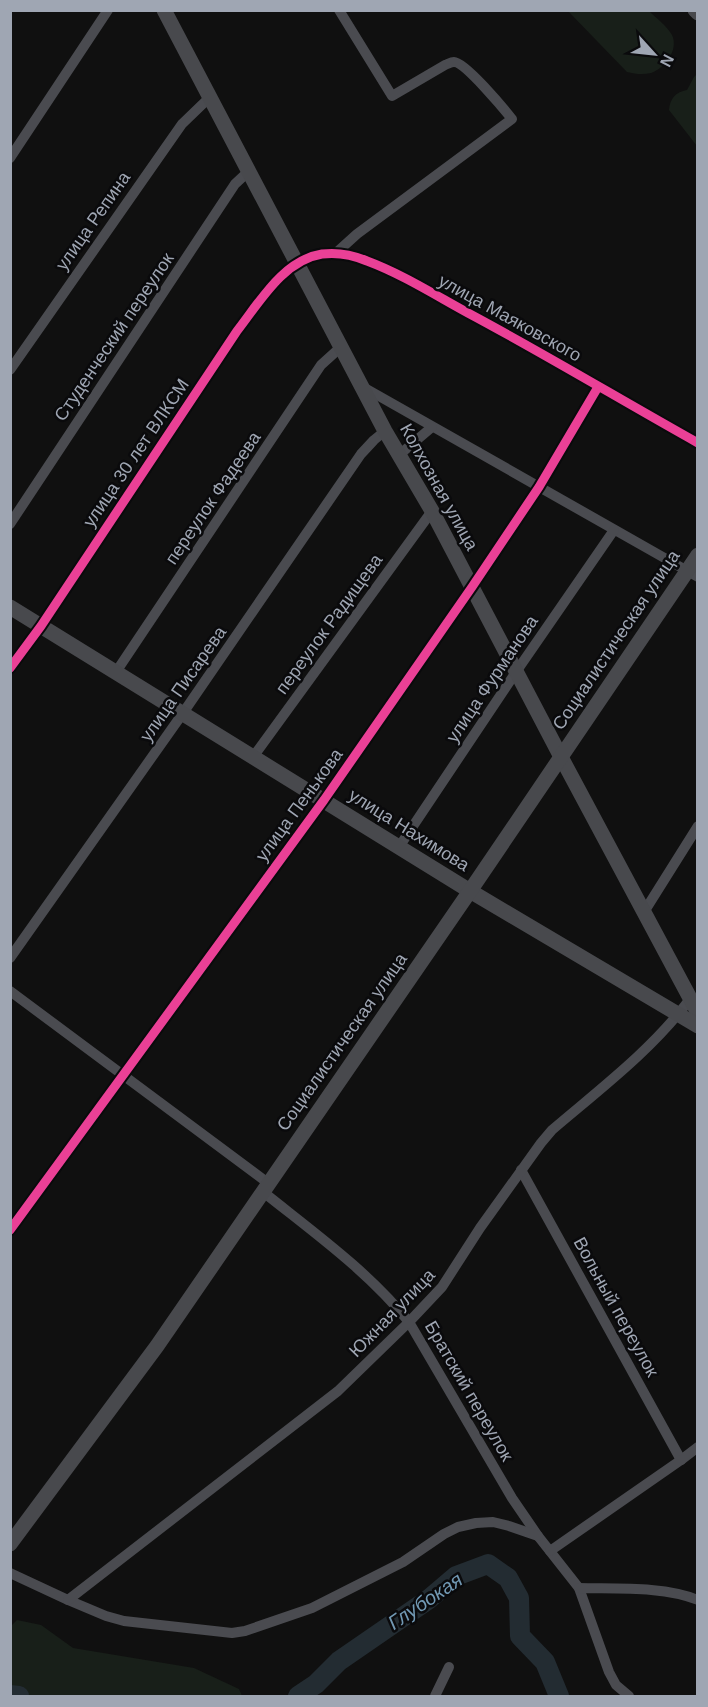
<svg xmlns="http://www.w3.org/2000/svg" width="708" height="1707" viewBox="0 0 708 1707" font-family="Helvetica,sans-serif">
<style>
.green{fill:#181f19}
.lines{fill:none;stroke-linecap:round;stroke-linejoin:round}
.river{stroke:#232c32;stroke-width:20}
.street{stroke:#4a4b50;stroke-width:10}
.secondary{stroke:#48494d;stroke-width:15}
.cycleway-casing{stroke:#0a0a0c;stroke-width:13}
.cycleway{stroke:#ea4096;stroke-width:9}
.labels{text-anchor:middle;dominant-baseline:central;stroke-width:5;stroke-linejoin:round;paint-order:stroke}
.street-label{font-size:18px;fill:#9fa6b3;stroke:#0a0a0c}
.water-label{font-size:20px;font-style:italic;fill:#7198b3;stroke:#0a0a0c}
</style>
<rect width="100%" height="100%" fill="#101010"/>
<g class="green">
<path d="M568,11H649C656,18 667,26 672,35C679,50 665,68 651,73C643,75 635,74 627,72Z"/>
<path d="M697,74V146L669,110C670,98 676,92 687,90L694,77Z"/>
<polygon points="17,1620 41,1625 73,1648 194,1668 239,1689 242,1696 11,1696 11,1626"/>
</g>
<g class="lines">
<g class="river">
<polyline points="10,1695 19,1696"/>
<polyline points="298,1696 316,1684 339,1661 429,1599 456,1576 488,1564 508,1578 519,1598 520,1636 545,1662 559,1696"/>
</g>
<g class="street">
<polyline points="10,158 108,10"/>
<path d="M336,253L357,234L512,119C504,109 465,62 454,62C451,62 448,64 445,65L392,96L339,10"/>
<polyline points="10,370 182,124 210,97"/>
<polyline points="363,387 698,577"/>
<polyline points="399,455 432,427"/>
<polyline points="10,524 235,184 249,171"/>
<path d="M10,668L41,626L237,331C259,303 283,260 322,254C338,252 353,255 367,261C402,274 435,295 468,313C545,354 621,400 698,443"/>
<polyline points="116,672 321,365 342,346"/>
<polyline points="253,757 432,511"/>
<polyline points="399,847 516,672 614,530"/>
<polyline points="644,912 698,826"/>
<polyline points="10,958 183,713 361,454 374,440 385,431"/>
<polyline points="10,991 268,1183"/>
<polyline points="521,1170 681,1460"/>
<path d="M262,1191C313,1232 368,1271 409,1322L512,1498L538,1536L579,1588L609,1672L616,1685L629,1696"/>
<polyline points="10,1230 324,800 472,587 539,487 598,387"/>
<polyline points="550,1551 681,1460 698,1447"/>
<polyline points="10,1573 68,1600 106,1616 124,1621 232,1633 245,1631 312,1608 403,1562 444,1534 458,1527 476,1523 493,1522 509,1526 538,1536"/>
<path d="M579,1588C615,1589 664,1586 698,1600"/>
<path d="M68,1600L338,1391L409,1322L442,1287L480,1228L541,1143L552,1130C600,1089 652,1050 690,999"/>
<polyline points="435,1696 449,1667"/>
</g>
<g class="secondary">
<polyline points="164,10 385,431 432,511 561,757 698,1013"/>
<polyline points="695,10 698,13"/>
<polyline points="10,607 470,891 698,1026"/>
<polyline points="10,1544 157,1346 470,891 698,555"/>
</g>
<defs>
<g id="cycleway">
<path d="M10,668L41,626L237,331C259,303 283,260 322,254C338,252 353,255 367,261C402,274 435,295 468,313C545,354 621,400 698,443"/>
<polyline points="10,1230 324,800 472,587 539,487 598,387"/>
</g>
</defs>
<use href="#cycleway" class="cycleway-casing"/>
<use href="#cycleway" class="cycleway"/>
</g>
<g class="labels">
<g class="street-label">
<text transform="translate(93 221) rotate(-55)">улица Репина</text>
<text transform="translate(510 318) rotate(29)">улица Маяковского</text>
<text transform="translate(114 337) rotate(-56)">Студенческий переулок</text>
<text transform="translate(136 453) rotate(-56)">улица 30 лет ВЛКСМ</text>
<text transform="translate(439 487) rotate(61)">Колхозная улица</text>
<text transform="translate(213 498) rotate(-56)">переулок Фадеева</text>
<text transform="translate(329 624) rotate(-54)">переулок Радищева</text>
<text transform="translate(616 640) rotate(-56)">Социалистическая улица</text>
<text transform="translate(492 679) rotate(-56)">улица Фурманова</text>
<text transform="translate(183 684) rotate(-55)">улица Писарева</text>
<text transform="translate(299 805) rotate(-54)">улица Пенькова</text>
<text transform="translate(409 830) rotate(32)">улица Нахимова</text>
<text transform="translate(342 1042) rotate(-55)">Социалистическая улица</text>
<text transform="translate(616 1307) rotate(61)">Вольный переулок</text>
<text transform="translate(392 1313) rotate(-46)">Южная улица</text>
<text transform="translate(469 1391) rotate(60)">Братский переулок</text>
</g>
<g class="water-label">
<text transform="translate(425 1601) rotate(-34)">Глубокая</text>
</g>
</g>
<rect width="708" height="1707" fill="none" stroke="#9fa6b3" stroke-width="24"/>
<g transform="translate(654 54) rotate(117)" stroke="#0a0a0c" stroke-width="4.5" paint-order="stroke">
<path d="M0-4.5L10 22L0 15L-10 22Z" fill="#9fa6b3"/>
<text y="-9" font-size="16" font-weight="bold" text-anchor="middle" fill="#9fa6b3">N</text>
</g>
</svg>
